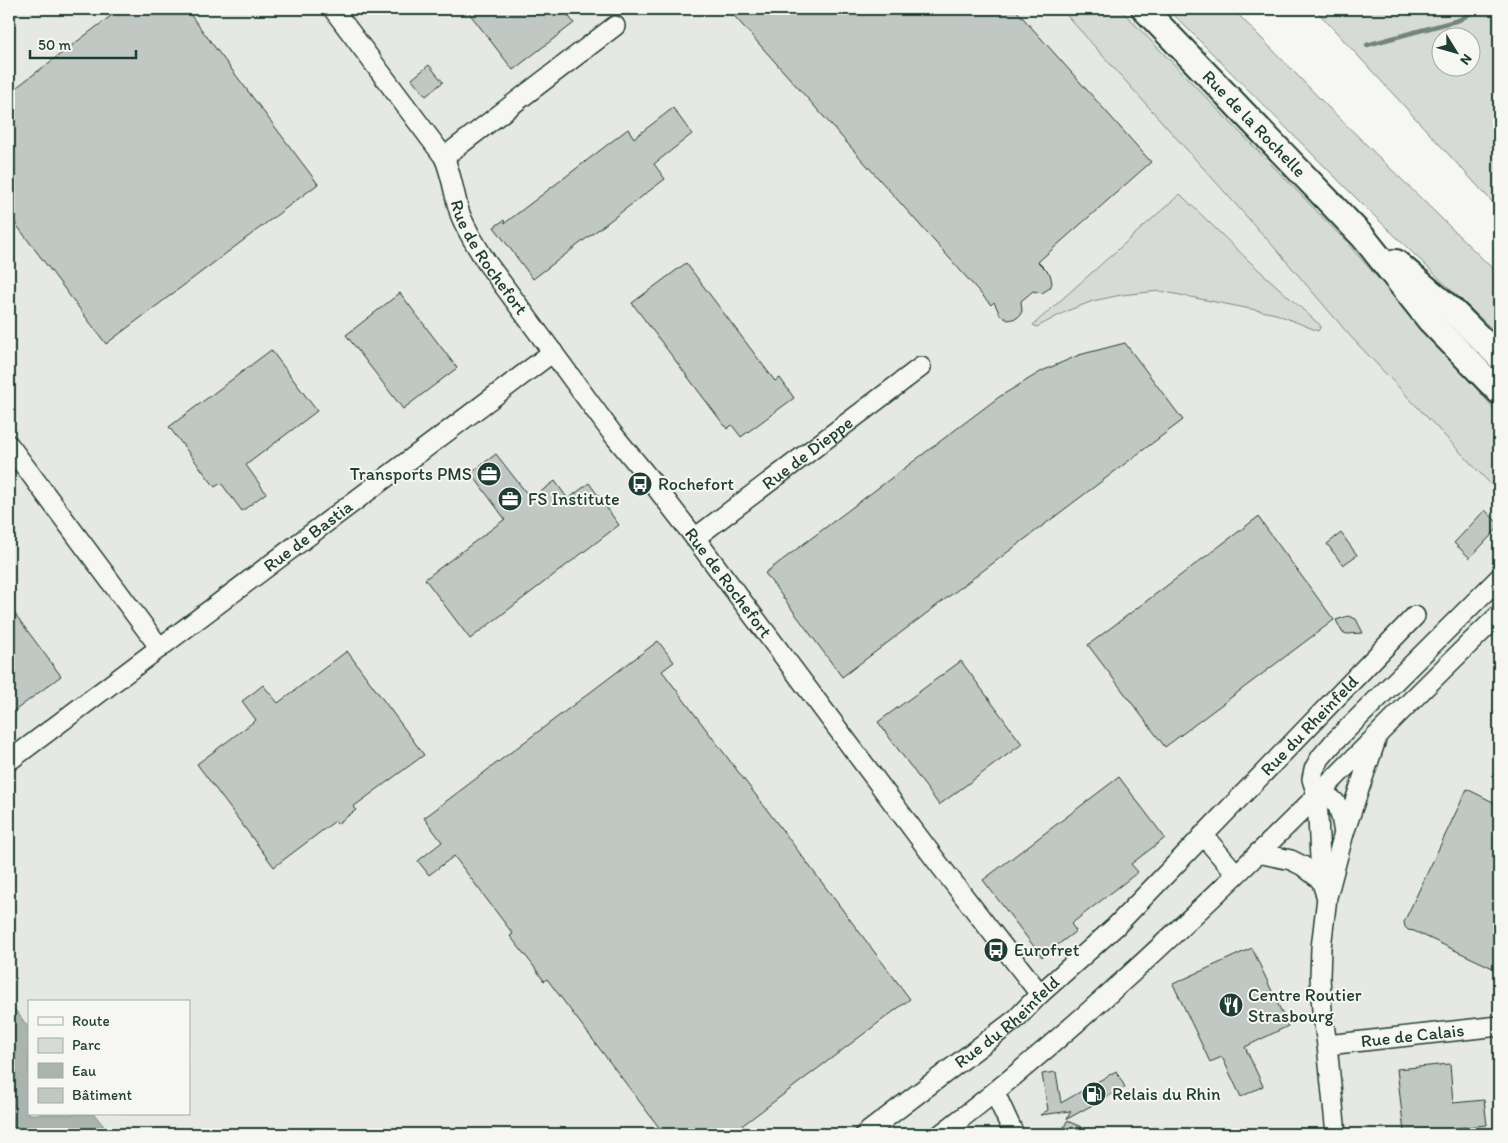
<svg xmlns="http://www.w3.org/2000/svg" width="1508" height="1143" viewBox="0 0 1508 1143" font-family="Itim,sans-serif">
<style>
.built{fill:#e6e8e4;fill-rule:evenodd}
.green{fill:#d6dbd6;stroke:#7a8c85;fill-rule:evenodd}
.water{fill:#aab3ae;stroke:#72847d}
.lines{fill:none;stroke-linecap:round;stroke-linejoin:round}
.stream{stroke:#72847d;stroke-width:4.5}
.building{fill:#c1c8c3;stroke:#1f3d34}
.minor-casing{stroke:#1f3d34;stroke-width:22}
.major-casing{stroke:#1f3d34;stroke-width:28}
.minor{stroke:#f6f6f2;stroke-width:19}
.major{stroke:#f6f6f2;stroke-width:24}
.labels{text-anchor:middle;dominant-baseline:central;stroke-width:4;stroke-linejoin:round;paint-order:stroke}
.street-label{font-size:18px;fill:#1f3d34;stroke:#f6f6f2}
.poi-label{font-size:18px;fill:#1f3d34;stroke:#f6f6f2;text-anchor:start}
</style>
<rect width="100%" height="100%" fill="#f6f6f2"/>
<filter id="ink" filterUnits="userSpaceOnUse"><feTurbulence type="fractalNoise" baseFrequency=".02" numOctaves="2"/><feDisplacementMap in="SourceGraphic" scale="10" xChannelSelector="R" yChannelSelector="G"/><feConvolveMatrix kernelMatrix="1 2 1 2 8 2 1 2 1" color-interpolation-filters="sRGB"/></filter>
<g filter="url(#ink)">
<path class="built" d="M9,9H1123L1308,197L1499,408V1134H9ZM29,1002H189V1114H29Z"/>
<g class="green">
<polygon points="1061,9 1120,9 1339,234 1499,414 1499,493 1351,337 1281,255"/>
<polygon points="1168,9 1233,9 1326,105 1499,275 1499,336 1362,204"/>
<path d="M1315,9H1499V209L1485,194ZM1440,38H1470V68H1440Z"/>
<polygon points="1180,194 1249,261 1321,326 1318,331 1276,314 1160,291 1121,295 1093,301 1067,311 1037,327 1033,325"/>
</g>
<polygon class="water" points="9,1002 29,1028 29,1114 94,1114 110,1134 9,1134"/>
<g class="lines">
<polyline class="stream" points="1367,45 1459,20 1478,9"/>
</g>
<g class="building">
<polygon points="120,9 186,9 318,184 106,344 9,215 9,93"/>
<polygon points="466,9 563,9 574,23 513,70"/>
<polygon points="728,9 1015,9 1151,162 1038,262 1050,274 1052,283 1050,288 1042,293 1033,291 1021,301 1022,311 1020,315 1017,318 1008,320 1000,315 994,302 991,305"/>
<polygon points="429,65 443,82 426,96 412,79"/>
<polygon points="673,108 692,134 654,164 665,179 533,279 494,227 504,220 505,223 628,129 634,138"/>
<polygon points="686,263 775,381 780,378 794,398 741,437 732,425 727,429 632,303"/>
<polygon points="400,293 457,368 403,409 346,335"/>
<polygon points="1125,343 1183,420 842,677 765,573 999,397 1042,371 1079,355"/>
<polygon points="271,350 317,411 246,465 266,493 242,511 221,483 215,487 169,427"/>
<polygon points="496,454 531,499 555,481 568,499 589,483 619,525 470,639 425,579 505,519 471,473"/>
<polygon points="1485,510 1499,524 1499,527 1470,558 1454,543"/>
<polygon points="1258,517 1334,620 1165,747 1088,645"/>
<polygon points="1341,533 1357,555 1343,565 1327,544"/>
<polygon points="9,606 61,676 9,715"/>
<polygon points="1348,616 1356,619 1363,633 1347,634 1342,632 1336,620"/>
<polygon points="658,641 674,662 662,671 910,999 731,1134 664,1134 547,979 544,981 532,964 510,936 513,934 454,856 429,875 418,861 442,842 424,818"/>
<polygon points="347,651 424,755 353,807 356,810 337,824 335,821 274,867 197,764 256,720 242,701 253,693 263,685 278,703"/>
<polygon points="961,661 1022,744 939,805 878,722"/>
<polygon points="1119,777 1165,838 1131,864 1138,872 1071,924 1076,931 1042,957 983,880"/>
<polygon points="1467,789 1499,805 1499,971 1414,931 1408,930 1405,927 1404,922"/>
<polygon points="1252,948 1288,1026 1245,1047 1263,1086 1241,1097 1222,1057 1210,1062 1173,984"/>
<polygon points="1450,1064 1453,1103 1484,1100 1487,1125 1404,1133 1397,1069"/>
<polygon points="1116,1071 1125,1087 1067,1119 1071,1111 1040,1115 1048,1110 1042,1074 1056,1072 1061,1103"/>
<polygon points="1067,1121 1098,1134 1061,1134"/>
</g>
<g class="lines">
<defs>
<g id="minor">
<path id="s1" d="M333,9L444,157C452,175 454,195 460,214C467,232 477,247 487,263L612,433L648,477L695,538L938,863L1040,994"/>
<polyline points="444,157 615,26"/>
<polyline points="9,445 160,648"/>
<path id="s2" d="M695,538L921,367"/>
<path id="s3" d="M9,761L553,352"/>
<path d="M1317,795C1341,796 1340,813 1344,833"/>
<polyline points="1203,835 1236,874"/>
<polyline points="1258,853 1291,860 1303,866 1321,880"/>
<polyline points="1326,895 1321,880 1317,795 1312,779 1314,769 1321,757 1334,742 1499,578"/>
<path id="s4" d="M1327,1045L1499,1026"/>
<polyline points="995,1093 1014,1134"/>
<path id="s5" d="M865,1134L1016,1019L1040,994L1115,927L1415,616"/>
<path d="M941,1134C1059,1044 1167,942 1273,839C1349,765 1422,688 1499,615"/>
<polyline points="1336,1134 1327,1045 1322,1010 1320,977 1321,948 1327,897 1344,833 1376,740"/>
</g>
<g id="major">
<path id="s6" d="M1144,9L1364,238L1430,321L1499,392"/>
<polyline points="1396,262 1451,309 1499,357"/>
</g>
</defs>
<use href="#minor" class="minor-casing"/>
<use href="#major" class="major-casing"/>
<use href="#minor" class="minor"/>
<use href="#major" class="major"/>
</g>
</g>
<defs>
<symbol id="office-disc" viewBox="-11 -11 22 22"><circle r="9.5" fill="#1f3d34" stroke="#f6f6f2"/><path d="M-6-3h4V-5.5h4V-3h4V5H-6ZM-1-4.5V-3h2v-1.5ZM-6 0V1H6V0Z" fill="#fff"/></symbol>
<symbol id="bus-disc" viewBox="-11 -11 22 22"><circle r="9.5" fill="#1f3d34" stroke="#f6f6f2"/><path d="M-5-6H5V4H4V6H2V4H-2V6H-4V4H-5ZM-3.5-4V0h7V-4ZM-3.5 1.2v1.5H-2V1.2ZM2 1.2v1.5H3.5V1.2Z" fill="#fff"/></symbol>
<symbol id="restaurant-disc" viewBox="-11 -11 22 22"><circle r="9.5" fill="#1f3d34" stroke="#f6f6f2"/><path d="M-5-6h1v4h1v-4h1v4h1v-4h1v5L-1.5 .5V6h-2V.5L-5-1ZM5-6V6H3V1.5H1.5Q1.5-4 5-6Z" fill="#fff"/></symbol>
<symbol id="fuel-disc" viewBox="-11 -11 22 22"><circle r="9.5" fill="#1f3d34" stroke="#f6f6f2"/><path d="M-5.5-6h7V0h2V4h1.3V-2.5L3-4.5l.8-.8L6-3V5H2.5V1h-1V6h-7ZM-4.2-4.7v3.2H.2V-4.7Z" fill="#fff"/></symbol>
</defs>
<g fill-rule="evenodd">
<use href="#office-disc" x="475" y="460" width="28" height="28"/>
<use href="#bus-disc" x="626" y="470" width="28" height="28"/>
<use href="#office-disc" x="496" y="485" width="28" height="28"/>
<use href="#bus-disc" x="982" y="936" width="28" height="28"/>
<use href="#restaurant-disc" x="1217" y="991" width="28" height="28"/>
<use href="#fuel-disc" x="1080" y="1080" width="28" height="28"/>
</g>
<g class="labels">
<g class="street-label">
<text stroke="none"><textPath href="#s6" startOffset="159">Rue de la Rochelle</textPath></text>
<text stroke="none"><textPath href="#s1" startOffset="296">Rue de Rochefort</textPath></text>
<text stroke="none"><textPath href="#s2" startOffset="141">Rue de Dieppe</textPath></text>
<text stroke="none"><textPath href="#s3" startOffset="374">Rue de Bastia</textPath></text>
<text stroke="none"><textPath href="#s1" startOffset="701">Rue de Rochefort</textPath></text>
<text stroke="none"><textPath href="#s5" startOffset="605">Rue du Rheinfeld</textPath></text>
<text stroke="none"><textPath href="#s5" startOffset="181">Rue du Rheinfeld</textPath></text>
<text stroke="none"><textPath href="#s4" startOffset="86">Rue de Calais</textPath></text>
</g>
<g class="poi-label">
<text x="472" y="474" text-anchor="end">Transports PMS</text>
<text x="658" y="484">Rochefort</text>
<text x="528" y="499">FS Institute</text>
<text x="1014" y="950">Eurofret</text>
<text x="1248" y="995">Centre Routier<tspan x="1248" dy="21">Strasbourg</tspan></text>
<text x="1112" y="1094">Relais du Rhin</text>
</g>
</g>
<rect width="1508" height="1143" fill="none" stroke="#f6f6f2" stroke-width="30"/>
<rect x="15" y="15" width="1478" height="1113" fill="none" stroke="#1f3d34" stroke-width="2" filter="url(#ink)"/>
<rect x="28" y="1000" width="162" height="115" fill="#f6f6f2" stroke="#a0aca6"/>
<rect x="38" y="1017" width="25" height="8" fill="#f6f6f2" stroke="#a0aca6"/>
<text x="72" y="1026" font-size="15" fill="#1f3d34">Route</text>
<rect x="38" y="1038" width="25" height="15" fill="#d6dbd6" stroke="#a0aca6"/>
<text x="72" y="1050" font-size="15" fill="#1f3d34">Parc</text>
<rect x="38" y="1063" width="25" height="15" fill="#aab3ae" stroke="#a0aca6"/>
<text x="72" y="1076" font-size="15" fill="#1f3d34">Eau</text>
<rect x="38" y="1088" width="25" height="15" fill="#c1c8c3" stroke="#a0aca6"/>
<text x="72" y="1100" font-size="15" fill="#1f3d34">Bâtiment</text>
<g transform="translate(1456 52) rotate(127)"><circle r="24" fill="#f6f6f2" stroke="#a0aca6"/>
<path d="M0-4L9 19L0 12L-9 19Z" fill="#1f3d34"/>
<text y="-8" font-size="14" font-weight="bold" text-anchor="middle" fill="#1f3d34">N</text>
</g>
<path d="M30 50v8h106v-8" fill="none" stroke="#1f3d34" stroke-width="2.5"/>
<text x="38" y="50" font-size="15" fill="#1f3d34" stroke="#f6f6f2" stroke-width="4" paint-order="stroke">50 m</text>
</svg>
